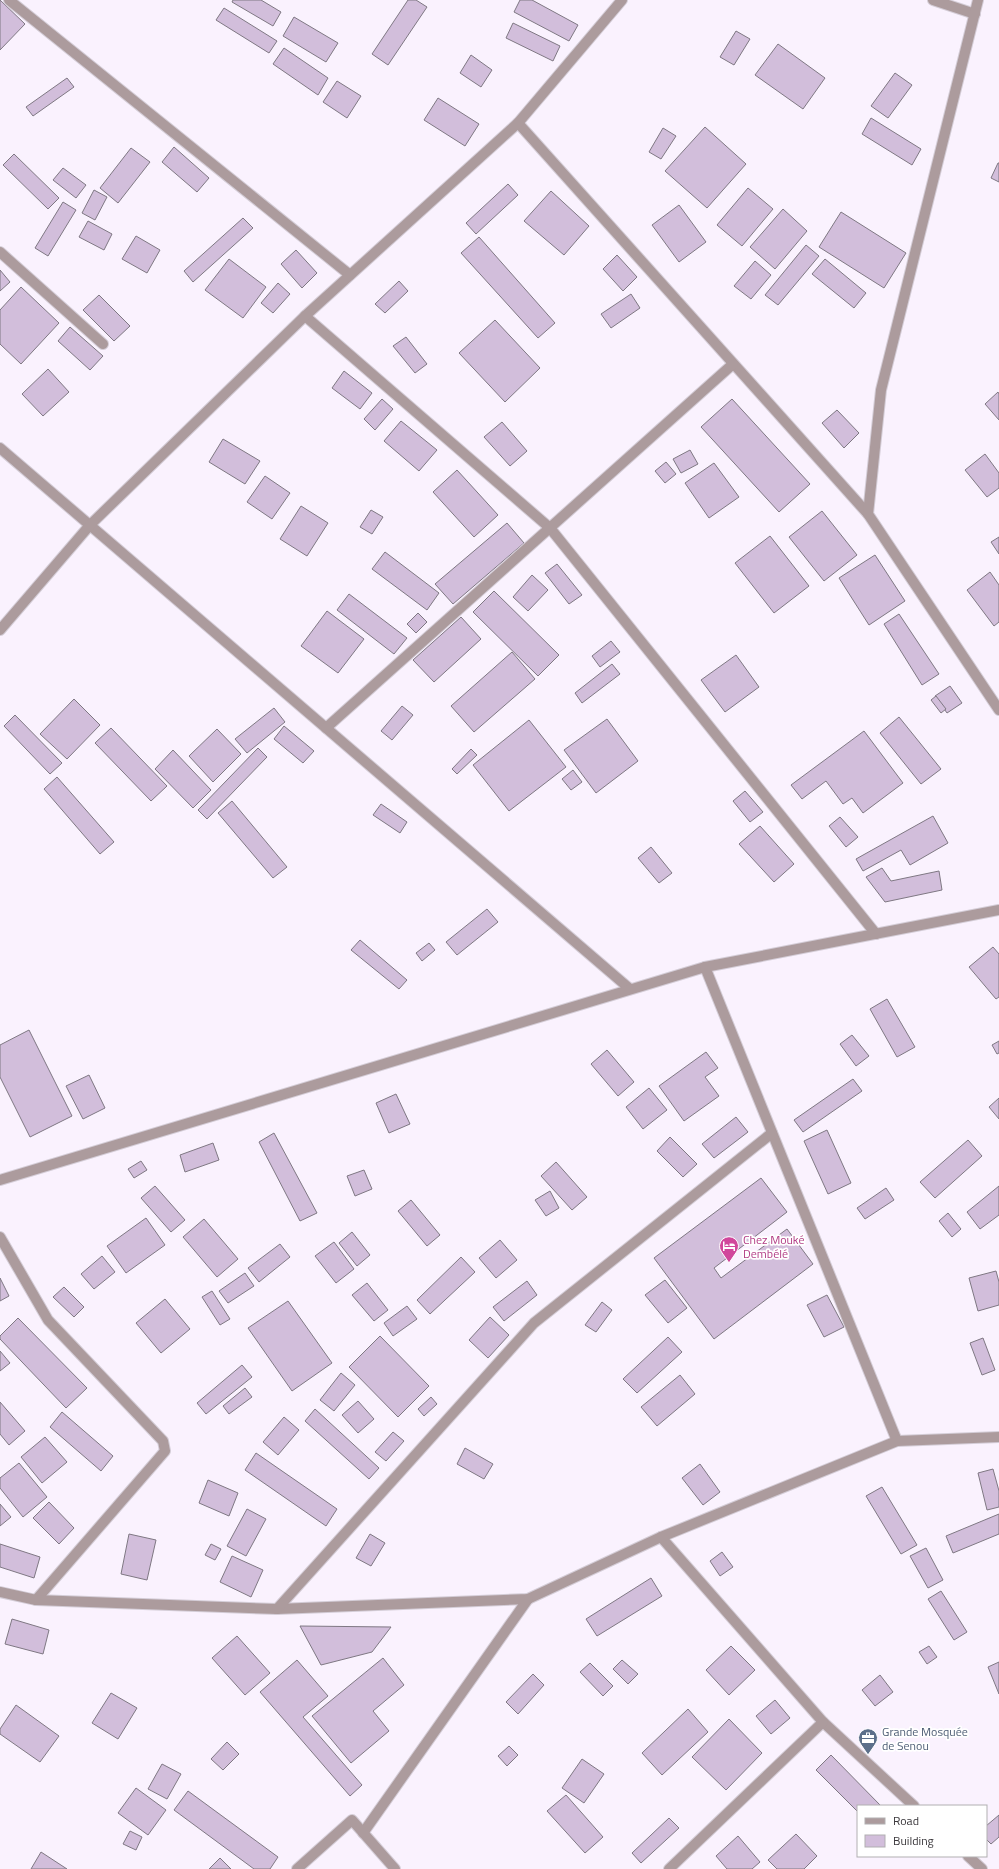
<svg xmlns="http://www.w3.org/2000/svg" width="999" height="1869" viewBox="0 0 999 1869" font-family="'Titillium Web',sans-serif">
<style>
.building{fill:#d2bedb;stroke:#7f7883}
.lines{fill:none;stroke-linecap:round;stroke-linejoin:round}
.minor-casing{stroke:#d4cdd7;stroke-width:12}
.tertiary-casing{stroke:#d4cdd7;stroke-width:12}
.minor{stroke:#ac9b9d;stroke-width:10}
.tertiary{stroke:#ac9b9d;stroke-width:10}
.labels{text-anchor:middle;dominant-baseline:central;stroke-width:3.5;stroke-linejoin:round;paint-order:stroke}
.hotel-label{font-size:12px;fill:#b23c85;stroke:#fff;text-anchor:start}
.service-label{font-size:12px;fill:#4e5e75;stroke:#fff;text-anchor:start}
</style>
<rect width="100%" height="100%" fill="#faf2fe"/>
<g class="building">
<polygon points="0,0 25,24 0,50"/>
<polygon points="233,0 261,0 281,12 273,26 232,2"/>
<polygon points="408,0 416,0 427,7 388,65 372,54"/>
<polygon points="520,0 532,0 578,25 569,41 514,12"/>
<polygon points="224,8 277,41 269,53 216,20"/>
<polygon points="294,17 338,43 326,62 283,36"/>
<polygon points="513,23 560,46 553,61 506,38"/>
<polygon points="736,31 750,39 734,65 720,57"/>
<polygon points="778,44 825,78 803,109 755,75"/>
<polygon points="284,48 328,78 318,95 273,64"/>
<polygon points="471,55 492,70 481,87 460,73"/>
<polygon points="895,73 912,85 888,118 871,106"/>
<polygon points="67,78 74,87 33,116 26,107"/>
<polygon points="337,81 361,96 347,118 323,102"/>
<polygon points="438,98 479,124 465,146 424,120"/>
<polygon points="871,118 921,149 912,165 862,134"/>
<polygon points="705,127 746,164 707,208 665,171"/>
<polygon points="663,128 676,136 661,159 649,152"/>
<polygon points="174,147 209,178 197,192 162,162"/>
<polygon points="131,148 150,162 118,203 100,188"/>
<polygon points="14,154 59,198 48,209 3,165"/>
<polygon points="998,163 999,163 999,182 991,178"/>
<polygon points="63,168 86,185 76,198 53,180"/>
<polygon points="508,184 518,195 476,234 466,223"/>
<polygon points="748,188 773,209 742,246 717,225"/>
<polygon points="94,190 107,197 95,220 82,213"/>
<polygon points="551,191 589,226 564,255 524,221"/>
<polygon points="63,202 76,210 48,256 35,248"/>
<polygon points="679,205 706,242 679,262 652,225"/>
<polygon points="783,209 807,231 775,269 750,247"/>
<polygon points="841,212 906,253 884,288 819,247"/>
<polygon points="243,218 253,228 193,282 184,271"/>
<polygon points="88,221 112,234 104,250 79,237"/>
<polygon points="136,236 160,250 147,273 122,259"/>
<polygon points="479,237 555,323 538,338 461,253"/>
<polygon points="806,245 819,256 778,305 765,295"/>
<polygon points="296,250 317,273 302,288 281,264"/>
<polygon points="617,255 637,277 623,291 603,269"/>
<polygon points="229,259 266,287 243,318 205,290"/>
<polygon points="825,259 866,293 854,308 812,274"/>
<polygon points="755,261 771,275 751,299 734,286"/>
<polygon points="0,270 10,282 0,291"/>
<polygon points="399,281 408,291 385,313 375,304"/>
<polygon points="278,283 290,294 273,313 261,303"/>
<polygon points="21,287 59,323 21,364 0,344 0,310"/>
<polygon points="631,294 640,308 611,328 601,314"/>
<polygon points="99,295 130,326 114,341 83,310"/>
<polygon points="495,320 540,368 505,402 459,353"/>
<polygon points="70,327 103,356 90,370 58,341"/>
<polygon points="406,337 427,364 415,373 393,346"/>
<polygon points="48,369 69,392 43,416 22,394"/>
<polygon points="344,371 372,393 360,409 332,388"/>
<polygon points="998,392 999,394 999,420 985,404"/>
<polygon points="382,399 393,409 375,430 364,419"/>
<polygon points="732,399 810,484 779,512 701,427"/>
<polygon points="837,410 859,433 844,448 822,423"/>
<polygon points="401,421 437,450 419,471 384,441"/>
<polygon points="502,422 527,451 510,466 484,437"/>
<polygon points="223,439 260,461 245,484 209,462"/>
<polygon points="690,450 698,464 681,473 673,459"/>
<polygon points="985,454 999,473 999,488 987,497 965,470"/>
<polygon points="666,462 676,474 665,483 655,471"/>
<polygon points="714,463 739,497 709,518 685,483"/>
<polygon points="457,470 498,515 474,537 433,492"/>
<polygon points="265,476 290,493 272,519 247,502"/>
<polygon points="301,506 328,523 307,556 280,539"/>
<polygon points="371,510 383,517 372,534 360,527"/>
<polygon points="822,511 857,555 824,581 789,537"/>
<polygon points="507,523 524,543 453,604 435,584"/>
<polygon points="770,536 809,586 774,613 735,563"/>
<polygon points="999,537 999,554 991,542"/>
<polygon points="385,552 439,593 427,610 372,569"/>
<polygon points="875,555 905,601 869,625 839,578"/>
<polygon points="557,564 582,595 569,604 545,573"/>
<polygon points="990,572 999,585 999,622 994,626 967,590"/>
<polygon points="532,575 548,590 528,611 513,597"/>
<polygon points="494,591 559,655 538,676 473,612"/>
<polygon points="349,594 407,638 394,654 337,610"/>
<polygon points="327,611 364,639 338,673 301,646"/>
<polygon points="418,613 427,622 416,633 407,624"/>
<polygon points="899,614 939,674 922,685 884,624"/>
<polygon points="461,617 481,639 434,682 413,660"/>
<polygon points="611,641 620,652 600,667 592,656"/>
<polygon points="512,652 535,679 474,732 451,706"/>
<polygon points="736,655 759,687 725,712 701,680"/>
<polygon points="612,664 620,674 582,703 575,693"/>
<polygon points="950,686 962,703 947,713 935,696"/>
<polygon points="936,696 946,709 941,713 931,700"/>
<polygon points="74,699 100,725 67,759 40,734"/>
<polygon points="402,706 413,715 392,740 381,731"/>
<polygon points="274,708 285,722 247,753 235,739"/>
<polygon points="15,715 62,763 50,774 4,726"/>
<polygon points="899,717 941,769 921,784 880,733"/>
<polygon points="607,719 638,761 596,793 564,750"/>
<polygon points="529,720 566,767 509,811 473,765"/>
<polygon points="284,726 314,751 303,763 274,739"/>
<polygon points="111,728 167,786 151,801 95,743"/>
<polygon points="217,729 241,754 213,782 189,756"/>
<polygon points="864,731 903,783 863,813 852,798 843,804 826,781 802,799 791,785"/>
<polygon points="258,748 267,757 207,819 198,810"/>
<polygon points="471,749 477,755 457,774 452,769"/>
<polygon points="173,750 211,790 193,808 155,769"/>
<polygon points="573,770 582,782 571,790 562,779"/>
<polygon points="57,777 114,842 100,854 44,789"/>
<polygon points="745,791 763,812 750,822 733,801"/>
<polygon points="232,801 287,867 273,878 218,813"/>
<polygon points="381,804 407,822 400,833 373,815"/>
<polygon points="933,816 948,843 910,865 901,850 863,871 856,859"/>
<polygon points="840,817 858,837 846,847 829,826"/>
<polygon points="760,826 794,864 774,882 739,844"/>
<polygon points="651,847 672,873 659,883 638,858"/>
<polygon points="882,868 891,881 939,871 942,890 885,902 866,877"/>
<polygon points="487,909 498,922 457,955 446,942"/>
<polygon points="360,940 407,980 399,989 351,950"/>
<polygon points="429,943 435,950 422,961 416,953"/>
<polygon points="993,947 999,954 999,997 996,999 969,967"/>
<polygon points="887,999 915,1047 897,1057 870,1009"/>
<polygon points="29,1030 72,1116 30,1137 0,1077 0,1045"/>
<polygon points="852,1035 869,1056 856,1066 840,1044"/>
<polygon points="999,1041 999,1053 997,1054 992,1045"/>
<polygon points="607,1050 634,1082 618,1096 591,1064"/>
<polygon points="706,1052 718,1068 705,1077 719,1096 684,1121 659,1086"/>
<polygon points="89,1075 105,1108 83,1119 66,1086"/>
<polygon points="853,1079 862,1091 803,1132 794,1120"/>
<polygon points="649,1088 667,1110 643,1129 626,1107"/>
<polygon points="396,1094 410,1124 389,1133 376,1103"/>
<polygon points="999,1098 999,1119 989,1107"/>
<polygon points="736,1117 748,1132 714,1158 702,1144"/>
<polygon points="827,1130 851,1183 828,1194 804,1141"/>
<polygon points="274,1133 317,1213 300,1221 259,1142"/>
<polygon points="670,1137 697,1164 683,1177 657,1151"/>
<polygon points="968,1140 982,1156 935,1198 920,1182"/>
<polygon points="213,1143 219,1160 185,1172 180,1155"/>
<polygon points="141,1161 147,1170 134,1178 128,1169"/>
<polygon points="556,1162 587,1197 572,1210 541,1176"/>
<polygon points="364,1170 372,1189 355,1196 347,1176"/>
<polygon points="761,1178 787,1212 714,1268 721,1278 787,1229 813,1264 714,1339 654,1258"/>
<polygon points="155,1186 185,1220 171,1232 141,1198"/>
<polygon points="999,1186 999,1215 980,1229 967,1212"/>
<polygon points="886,1188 894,1200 865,1219 857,1208"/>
<polygon points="550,1191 559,1208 546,1216 535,1200"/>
<polygon points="411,1200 440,1235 427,1246 398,1211"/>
<polygon points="948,1213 961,1229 952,1237 939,1221"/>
<polygon points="146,1218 165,1245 126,1273 107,1246"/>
<polygon points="204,1219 238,1259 217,1277 183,1237"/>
<polygon points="352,1232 370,1255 357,1266 339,1243"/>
<polygon points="500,1240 517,1260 496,1278 479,1258"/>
<polygon points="334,1242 354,1269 336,1283 315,1256"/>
<polygon points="280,1244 290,1257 259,1282 248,1268"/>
<polygon points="102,1256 115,1272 94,1289 81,1274"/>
<polygon points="461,1257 475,1272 430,1314 417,1300"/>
<polygon points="996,1271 999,1282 999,1305 978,1311 969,1278"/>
<polygon points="245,1273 254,1286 228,1303 219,1291"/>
<polygon points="0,1278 9,1296 0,1301"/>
<polygon points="665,1280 687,1308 668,1323 645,1295"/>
<polygon points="527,1281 537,1295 504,1321 493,1307"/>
<polygon points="367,1283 388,1310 374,1321 352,1295"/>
<polygon points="64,1287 84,1307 74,1317 53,1297"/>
<polygon points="212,1291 230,1319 220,1325 202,1297"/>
<polygon points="827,1295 844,1327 824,1337 807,1305"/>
<polygon points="165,1299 190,1329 161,1353 136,1323"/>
<polygon points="288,1301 332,1363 292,1391 248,1328"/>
<polygon points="602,1302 612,1310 596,1332 585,1325"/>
<polygon points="407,1306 417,1319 393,1336 384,1323"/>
<polygon points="490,1317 509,1335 488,1358 469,1340"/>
<polygon points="18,1318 87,1388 66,1408 0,1339 0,1336"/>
<polygon points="380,1336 429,1386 398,1417 349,1367"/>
<polygon points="668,1337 682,1352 637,1393 623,1379"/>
<polygon points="983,1338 995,1370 982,1375 970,1343"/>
<polygon points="0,1351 10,1363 0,1371"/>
<polygon points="242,1365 252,1377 206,1414 197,1403"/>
<polygon points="341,1373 355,1385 334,1411 320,1400"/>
<polygon points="680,1375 695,1394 657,1426 641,1407"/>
<polygon points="245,1388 252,1397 229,1414 223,1406"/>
<polygon points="431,1397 437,1404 424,1416 418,1409"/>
<polygon points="358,1401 374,1419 358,1433 342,1415"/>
<polygon points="0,1402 25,1431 9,1445 0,1434"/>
<polygon points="315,1409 379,1468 369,1479 305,1421"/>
<polygon points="62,1412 113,1456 101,1471 50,1427"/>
<polygon points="284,1417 299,1430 278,1455 263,1442"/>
<polygon points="393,1432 404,1441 386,1461 375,1452"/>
<polygon points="45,1437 67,1462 42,1483 21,1457"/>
<polygon points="465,1448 493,1464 484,1479 457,1464"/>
<polygon points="256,1453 337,1509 326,1526 245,1470"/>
<polygon points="19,1463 47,1497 23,1517 0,1488 0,1478"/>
<polygon points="700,1464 720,1492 703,1505 682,1478"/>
<polygon points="993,1469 999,1491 999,1507 987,1510 978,1473"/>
<polygon points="208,1480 238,1493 229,1516 199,1503"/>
<polygon points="882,1487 917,1545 901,1554 866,1496"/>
<polygon points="49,1502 74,1528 59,1544 33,1518"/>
<polygon points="0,1504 11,1517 0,1526"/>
<polygon points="247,1509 266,1519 246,1556 227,1546"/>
<polygon points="999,1514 999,1534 953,1553 946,1536"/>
<polygon points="129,1534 156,1540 147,1580 121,1574"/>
<polygon points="370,1534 385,1543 371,1566 356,1558"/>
<polygon points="0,1544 40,1557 34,1578 0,1567"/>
<polygon points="211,1544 221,1549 215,1560 205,1555"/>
<polygon points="926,1548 943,1580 928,1588 910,1556"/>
<polygon points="722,1552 733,1567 720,1576 710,1561"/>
<polygon points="232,1556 263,1570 251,1597 220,1582"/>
<polygon points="651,1578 662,1596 597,1636 586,1619"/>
<polygon points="941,1591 967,1632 954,1640 928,1599"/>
<polygon points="12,1619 49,1630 43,1654 5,1644"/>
<polygon points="300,1626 391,1627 372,1652 321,1665"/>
<polygon points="237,1636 270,1673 245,1695 212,1658"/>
<polygon points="731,1646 755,1670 729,1695 706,1670"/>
<polygon points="929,1646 937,1657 927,1664 919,1652"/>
<polygon points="383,1658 404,1685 373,1711 389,1731 351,1763 312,1716"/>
<polygon points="297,1660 328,1696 303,1717 362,1785 350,1796 260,1692"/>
<polygon points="622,1660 638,1674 628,1684 613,1669"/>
<polygon points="999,1662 999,1694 988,1667"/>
<polygon points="590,1663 613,1686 603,1696 580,1672"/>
<polygon points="533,1674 544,1685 518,1714 506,1702"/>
<polygon points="880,1675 893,1692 875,1706 862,1690"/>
<polygon points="111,1693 137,1708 118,1739 92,1723"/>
<polygon points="775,1700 790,1718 771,1734 756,1716"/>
<polygon points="16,1705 59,1736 40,1762 0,1734 0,1729"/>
<polygon points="688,1709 708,1732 662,1775 642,1753"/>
<polygon points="729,1719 762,1753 726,1790 692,1757"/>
<polygon points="227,1742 239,1754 223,1770 211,1759"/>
<polygon points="509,1746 518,1755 507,1766 498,1756"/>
<polygon points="831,1755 881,1806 858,1806 858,1812 816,1770"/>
<polygon points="582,1759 604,1774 584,1803 562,1788"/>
<polygon points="162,1764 181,1774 167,1799 148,1789"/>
<polygon points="136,1788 166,1810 148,1835 118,1813"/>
<polygon points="188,1791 278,1857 270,1869 254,1869 174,1810"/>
<polygon points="566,1795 603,1837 585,1853 547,1811"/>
<polygon points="999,1815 999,1837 991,1844 986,1839 986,1826"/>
<polygon points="669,1818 679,1828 641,1863 632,1853"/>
<polygon points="130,1831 142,1837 136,1850 123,1844"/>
<polygon points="796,1834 817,1856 804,1869 777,1869 768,1860"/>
<polygon points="738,1836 760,1862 752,1869 727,1869 716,1856"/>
<polygon points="41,1852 67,1869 31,1869"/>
<polygon points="220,1858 231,1869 209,1869"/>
</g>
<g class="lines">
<defs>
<g id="minor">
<polyline points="9,0 350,275"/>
<polyline points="933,0 975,14"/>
<polyline points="518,123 868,514"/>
<polyline points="0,252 103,344"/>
<polyline points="305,316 550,528 876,934"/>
<polyline points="0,448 630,989"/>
<polyline points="0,630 90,525 305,316 518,123 622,0"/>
<polyline points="326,728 733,364"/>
<polyline points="0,1180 705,967"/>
<polyline points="0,1237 48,1320 163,1441 165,1451 36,1600"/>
<polyline points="897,1441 705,967 999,910"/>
<polyline points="661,1537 823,1722 914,1806"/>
<polyline points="0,1592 36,1600 277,1609 528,1599 661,1537 897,1441 999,1437"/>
<polyline points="277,1609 534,1323 772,1133"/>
<polyline points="363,1833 528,1599"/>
<polyline points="968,1856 982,1869"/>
<polyline points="297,1869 352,1820 395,1869"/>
<polyline points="669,1869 823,1722"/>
</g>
<polyline id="tertiary" points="978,0 881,390 868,514 999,710"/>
</defs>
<use href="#minor" class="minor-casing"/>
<use href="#tertiary" class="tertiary-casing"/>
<use href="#minor" class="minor"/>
<use href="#tertiary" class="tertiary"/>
</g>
<defs>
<symbol id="hotel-pin" viewBox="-11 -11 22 30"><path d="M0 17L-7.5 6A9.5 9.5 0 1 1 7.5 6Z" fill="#d1479c" stroke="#fff"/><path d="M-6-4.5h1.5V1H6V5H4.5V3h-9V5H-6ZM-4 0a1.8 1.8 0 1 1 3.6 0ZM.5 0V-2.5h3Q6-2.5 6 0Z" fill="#fff"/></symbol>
<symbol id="office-pin" viewBox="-11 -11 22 30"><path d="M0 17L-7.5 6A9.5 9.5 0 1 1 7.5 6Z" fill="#5c6f8a" stroke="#fff"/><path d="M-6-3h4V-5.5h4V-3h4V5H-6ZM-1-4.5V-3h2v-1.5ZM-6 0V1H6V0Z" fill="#fff"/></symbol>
</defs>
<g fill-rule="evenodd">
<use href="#hotel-pin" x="718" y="1235" width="22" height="30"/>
<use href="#office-pin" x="857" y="1727" width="22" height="30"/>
</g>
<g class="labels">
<g class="hotel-label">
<text x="743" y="1239">Chez Mouké<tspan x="743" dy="14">Dembélé</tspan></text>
</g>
<g class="service-label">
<text x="882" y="1731">Grande Mosquée<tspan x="882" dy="14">de Senou</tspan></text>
</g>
</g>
<rect x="857" y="1805" width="130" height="52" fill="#ffffff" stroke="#b1afb1"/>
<rect x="865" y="1818" width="20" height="6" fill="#ac9b9d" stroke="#b1afb1"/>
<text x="893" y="1825" font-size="12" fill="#3b383c">Road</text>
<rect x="865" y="1835" width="20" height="12" fill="#d2bedb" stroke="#b1afb1"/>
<text x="893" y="1845" font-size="12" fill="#3b383c">Building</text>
</svg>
